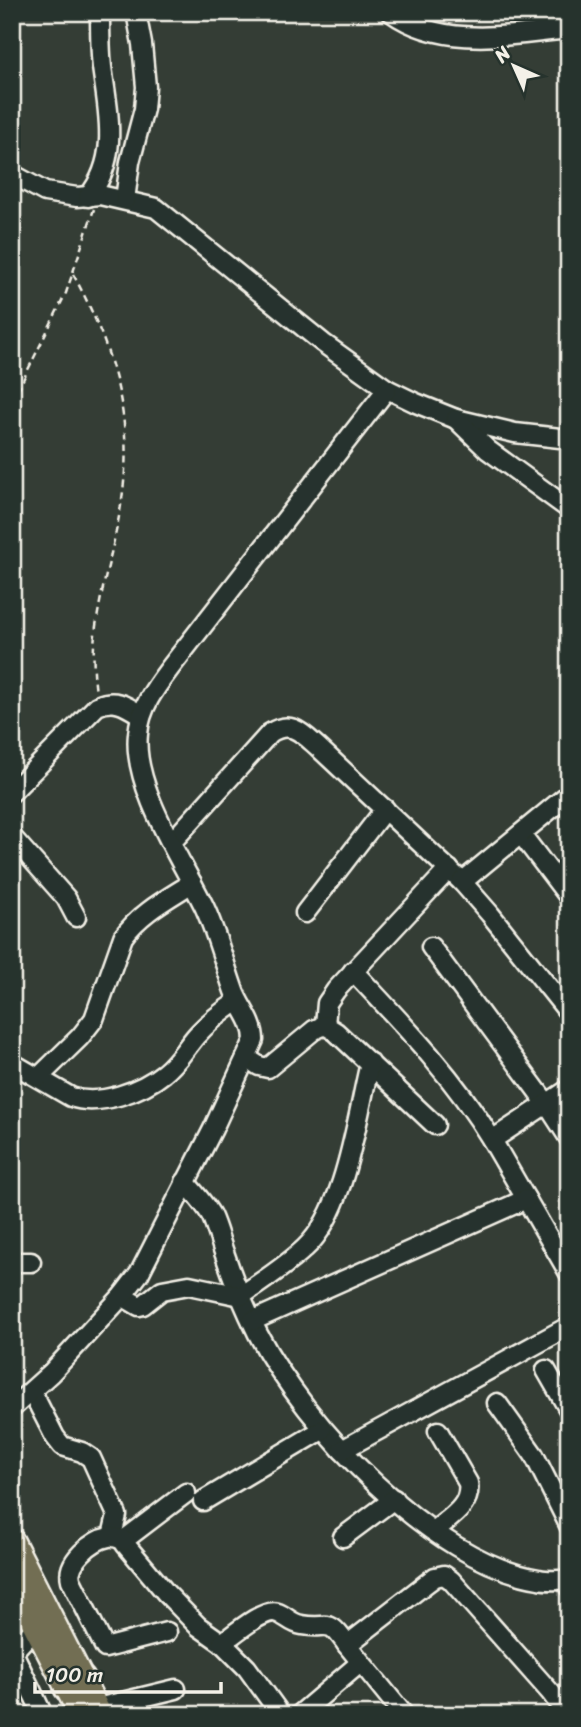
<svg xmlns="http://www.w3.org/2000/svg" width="581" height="1727" viewBox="0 0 581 1727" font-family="Sriracha,sans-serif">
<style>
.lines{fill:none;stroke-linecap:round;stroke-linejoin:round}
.minor-casing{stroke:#f4f1e8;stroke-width:23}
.major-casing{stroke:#f4f1e8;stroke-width:28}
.highway-casing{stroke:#f4f1e8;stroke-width:30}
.path{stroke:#f4f1e8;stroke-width:2.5;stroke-dasharray:7 5;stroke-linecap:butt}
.minor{stroke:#26332d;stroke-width:18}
.major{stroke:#726e52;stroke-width:23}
.highway{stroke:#726e52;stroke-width:24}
</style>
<rect width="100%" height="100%" fill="#343d35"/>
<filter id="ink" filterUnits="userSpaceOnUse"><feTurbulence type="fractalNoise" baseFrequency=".0143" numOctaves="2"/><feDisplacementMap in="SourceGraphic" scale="14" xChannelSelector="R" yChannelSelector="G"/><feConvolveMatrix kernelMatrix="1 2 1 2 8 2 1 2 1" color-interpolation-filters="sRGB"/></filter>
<g filter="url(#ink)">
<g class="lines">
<defs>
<g id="minor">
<path d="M391,12C442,49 511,35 569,29"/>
<polyline points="12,174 45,192 77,197 100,195 156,208 323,343 387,389 416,403 456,419 515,433 569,439"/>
<path d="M88,197C120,158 108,112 102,67C100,49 100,31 100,12"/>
<polyline points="125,200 130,162 144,109 146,87 142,44 136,12"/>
<polyline points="456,419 488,450 569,509"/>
<path d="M12,792L97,706C115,698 125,705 141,715"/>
<polyline points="521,834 569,897"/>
<polyline points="12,837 66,898 76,917"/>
<path d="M171,843L270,733C291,719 303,734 319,748L462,882L490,914L569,1013"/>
<polyline points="462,882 569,794"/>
<polyline points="305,913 385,809"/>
<polyline points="431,947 547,1104 569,1138"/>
<path d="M353,971C403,1024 454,1077 492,1140"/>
<polyline points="325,1025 327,1003 336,990 449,869"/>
<polyline points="247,1058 259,1066 268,1068 314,1030 325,1025 336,1032 435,1125"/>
<path d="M12,1063L71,1097C99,1107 142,1091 164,1073C177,1063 185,1049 196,1036C208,1022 223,1011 238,1001"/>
<path d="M39,1077L80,1037L94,1019L123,937C140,913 167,899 192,883"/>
<polyline points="569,1089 492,1140 569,1273"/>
<path d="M185,1182C194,1192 204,1203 211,1215C217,1228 220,1242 225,1255C234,1282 245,1308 258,1334C306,1426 432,1562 539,1579C547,1581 557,1580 565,1580L569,1587"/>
<polyline points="12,1262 31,1262"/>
<path d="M122,1296L139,1306L143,1305L162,1290L189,1285L241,1296C262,1281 286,1266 305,1248C346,1210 357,1116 370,1063"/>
<polyline points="252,1321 526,1199"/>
<polyline points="546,1370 569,1410"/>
<polyline points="32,1392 55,1437 62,1446 82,1452 91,1458 117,1515 112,1536"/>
<polyline points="497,1403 534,1455 569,1525"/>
<path d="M12,1408L51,1373L122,1296L139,1274L213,1129L254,1040C254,1021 240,1008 234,991C224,963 217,934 204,906C181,859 132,786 138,734C140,708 155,688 170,668L387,389"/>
<polyline points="342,1450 564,1329"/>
<polyline points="186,1493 128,1537 125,1544 166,1593 198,1626 222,1643 247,1668 281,1715"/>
<polyline points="203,1501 322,1430"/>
<path d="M434,1531C449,1518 472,1506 468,1483L438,1431"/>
<polyline points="343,1537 394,1499"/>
<path d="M125,1541C120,1539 114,1536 109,1537C92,1540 66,1562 71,1580L105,1648L167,1632"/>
<path d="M222,1643C233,1635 265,1607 278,1613C286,1616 292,1624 302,1625C330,1630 327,1616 347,1645L427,1583L435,1577L444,1575L451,1580L551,1693L560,1705L563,1715"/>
<polyline points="347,1645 404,1715"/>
<polyline points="13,1652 43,1715"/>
<polyline points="12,1653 35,1628"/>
<polyline points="97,1708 176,1689"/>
<polyline points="299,1715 360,1663"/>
</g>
<g id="major">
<polyline points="12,1541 100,1715"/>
<polyline points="12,1580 81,1715"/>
</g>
<polyline id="highway" points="67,1688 82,1679"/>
</defs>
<use href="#minor" class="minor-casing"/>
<use href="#major" class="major-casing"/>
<use href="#highway" class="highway-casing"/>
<g class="path">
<path d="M73,274C108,338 132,408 124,482C119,537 98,590 94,645C93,661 94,677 96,693"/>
<polyline points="12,402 66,293 94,209"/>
</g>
<use href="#minor" class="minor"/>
<use href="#major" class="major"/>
<use href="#highway" class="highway"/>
</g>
</g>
<rect width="581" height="1727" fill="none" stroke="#26332d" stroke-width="42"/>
<rect x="21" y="21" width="539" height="1685" fill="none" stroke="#f4f1e8" stroke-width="2.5" filter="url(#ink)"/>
<g transform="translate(514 66) rotate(315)" stroke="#26332d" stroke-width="5" paint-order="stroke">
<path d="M0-5L12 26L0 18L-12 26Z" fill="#f4f1e8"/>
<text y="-10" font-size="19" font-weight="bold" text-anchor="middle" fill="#f4f1e8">N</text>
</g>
<path d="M35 1682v10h186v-10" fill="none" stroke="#f4f1e8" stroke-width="3.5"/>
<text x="46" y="1682" font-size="21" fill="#f4f1e8" stroke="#26332d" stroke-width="5" paint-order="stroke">100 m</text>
</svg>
